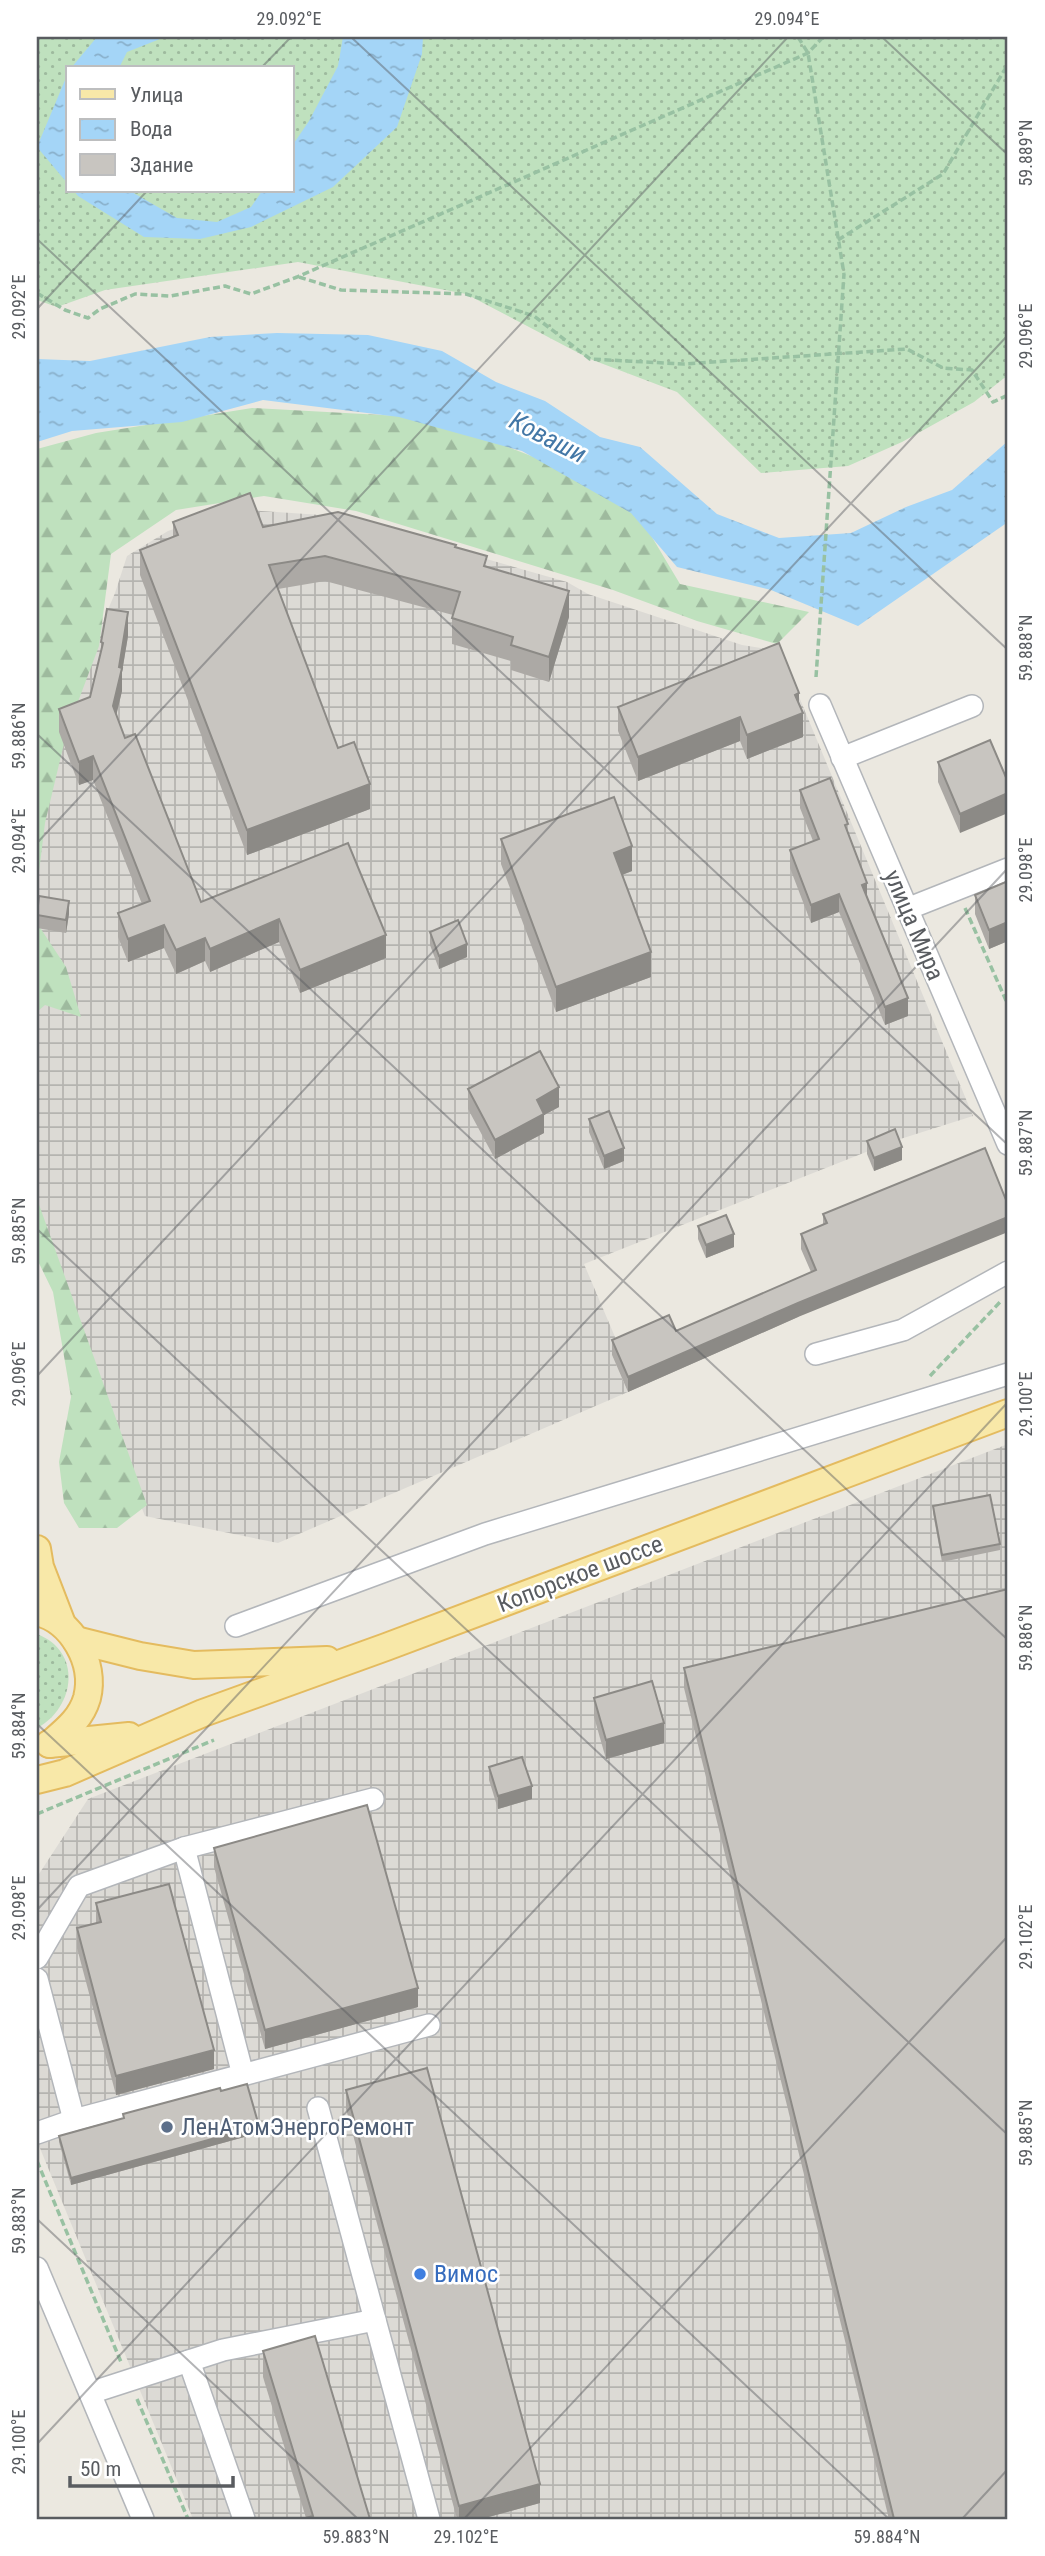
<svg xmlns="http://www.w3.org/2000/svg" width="1045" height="2556" viewBox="0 0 1045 2556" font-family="'Roboto Condensed',sans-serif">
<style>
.industrial{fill:url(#industrial-grid)}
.grass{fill:url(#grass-dots);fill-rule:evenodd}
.forest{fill:url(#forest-firs)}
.water{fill:url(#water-ripples)}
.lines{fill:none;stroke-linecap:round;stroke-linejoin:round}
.minor-casing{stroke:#b3b6ba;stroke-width:24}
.major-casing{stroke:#e4bb5f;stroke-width:30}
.path{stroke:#98c1a2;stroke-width:3.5;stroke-dasharray:7 3.5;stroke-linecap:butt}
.minor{stroke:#fff;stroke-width:21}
.major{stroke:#f8e8a8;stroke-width:26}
.path-bridge{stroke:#98c1a2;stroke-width:3.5;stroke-dasharray:7 3.5;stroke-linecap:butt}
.wall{fill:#aca9a5}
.shaded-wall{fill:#8c8a86}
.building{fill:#c8c5c0;stroke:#8c8a86;stroke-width:2}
.ticks{fill:none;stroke:#595c60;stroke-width:2;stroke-opacity:0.45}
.service-dot{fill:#5c6f8a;stroke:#fff;stroke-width:2.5}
.shop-dot{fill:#3f7fe0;stroke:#fff;stroke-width:2.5}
.labels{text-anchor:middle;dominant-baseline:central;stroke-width:5;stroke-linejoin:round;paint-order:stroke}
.street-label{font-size:24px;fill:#595c60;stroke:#fff}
.service-label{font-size:24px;fill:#4e5e75;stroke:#fff;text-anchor:start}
.shop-label{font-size:24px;fill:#366cbe;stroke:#fff;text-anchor:start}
.water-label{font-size:26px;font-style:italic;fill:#4377a6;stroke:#fff}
.neatline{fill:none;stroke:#595c60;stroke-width:2.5}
.ticks-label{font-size:18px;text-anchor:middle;fill:#595c60}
</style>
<defs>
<pattern id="industrial-grid" width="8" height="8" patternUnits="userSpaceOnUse" patternTransform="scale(1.75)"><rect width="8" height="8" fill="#dcdad5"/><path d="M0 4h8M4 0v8" fill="none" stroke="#b5b4b0"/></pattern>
<pattern id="grass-dots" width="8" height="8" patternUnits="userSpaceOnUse" patternTransform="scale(1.75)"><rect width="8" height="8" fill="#bfe1be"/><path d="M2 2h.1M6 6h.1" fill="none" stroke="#9eba9e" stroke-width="1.8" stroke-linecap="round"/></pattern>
<pattern id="forest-firs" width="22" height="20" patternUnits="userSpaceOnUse" patternTransform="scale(1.75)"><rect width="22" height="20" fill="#bfe1be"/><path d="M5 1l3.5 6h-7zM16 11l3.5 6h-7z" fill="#9eba9e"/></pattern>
<pattern id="water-ripples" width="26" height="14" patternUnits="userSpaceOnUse" patternTransform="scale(1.75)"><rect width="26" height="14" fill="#a4d5f7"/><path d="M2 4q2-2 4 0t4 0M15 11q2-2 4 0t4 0" fill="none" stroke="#89b0cb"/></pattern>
</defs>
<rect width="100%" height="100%" fill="#ebe8e0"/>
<g class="industrial">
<polygon points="232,509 336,516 567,582 588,594 742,645 780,651 973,1116 894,1141 584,1264 621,1351 612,1355 628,1392 278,1543 145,1516 37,1246 37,815 48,752 115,593 127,556 168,531"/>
<polygon points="1008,1444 1008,2519 193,2519 37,2141 37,1877 88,1799"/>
</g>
<g class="grass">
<path d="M39,37H1008V375L974,402L902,442L848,466L761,473L677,392L590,359L466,294L298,262L105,290L57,307L37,300V40ZM68,68H292V191H68Z"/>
<path d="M37,1634C82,1651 76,1707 37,1728Z"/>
</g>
<g class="forest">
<polygon points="252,408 400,416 480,436 557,466 634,507 680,584 809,612 777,644 697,621 613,590 356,511 264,496 176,510 111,554 99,646 67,731 45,823 37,888 37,449 96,433"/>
<polygon points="37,923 66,967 81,1017 45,1005 37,1012"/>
<polygon points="37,1199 147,1505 117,1528 79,1528 64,1503 59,1462 71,1397 53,1292 37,1259"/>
</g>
<g class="water">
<polygon points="97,37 165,37 127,52 119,68 71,68"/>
<polygon points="343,37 423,37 422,54 397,127 333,187 251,227 200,239 144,237 78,196 74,191 130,191 177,218 217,222 251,207 262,191 292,191 292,146 309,121 338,66"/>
<polygon points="68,73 68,184 37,147"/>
<polygon points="277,333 368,335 442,351 496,382 545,401 600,437 640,447 717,514 779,538 851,533 906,507 952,490 1008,441 1008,522 858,626 771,590 677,567 631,513 522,451 399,417 263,400 182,422 72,431 37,442 37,359 90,361 210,337"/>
</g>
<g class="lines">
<defs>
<g id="minor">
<polyline points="820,705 1008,1144"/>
<polyline points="842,758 972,706"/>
<polyline points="907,909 1008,869"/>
<polyline points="816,1354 903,1330 1008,1272"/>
<polyline points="236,1626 485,1534 1008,1374"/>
<polyline points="184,1848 243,2075"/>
<polyline points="37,1958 79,1886 184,1848 373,1799"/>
<polyline points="37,1979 74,2120"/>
<polyline points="318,2108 375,2320"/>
<polyline points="37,2133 74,2120 429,2025"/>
<polyline points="37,2268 143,2519"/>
<polyline points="189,2361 244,2519"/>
<polyline points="90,2393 223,2350 375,2320 429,2519"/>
</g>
<g id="major">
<polyline points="37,1549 40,1567 62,1624"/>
<path d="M37,1612C72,1620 96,1663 87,1698C81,1719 65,1731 50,1744"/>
<polyline points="76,1640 140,1656 194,1665 327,1660"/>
<polyline points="49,1744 129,1736"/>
<polyline points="37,1780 65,1773 203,1713 386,1647 1008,1413"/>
</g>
</defs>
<use href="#minor" class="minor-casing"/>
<use href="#major" class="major-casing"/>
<g class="path">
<polyline points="798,37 808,53 844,274"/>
<polyline points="838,240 943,174 1008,64"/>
<polyline points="299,277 341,290 466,294 534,316 590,359 683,364 907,349 943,368 972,370 993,402 1008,395"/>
<polyline points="37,293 65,310 88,318 100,309 135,294 170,296 225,286 251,294 297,277 808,53 823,37"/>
<polyline points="965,908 1008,1005"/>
<polyline points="930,1376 1002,1300"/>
<polyline points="37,1814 214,1740"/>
<polyline points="37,2161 121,2362"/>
<polyline points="137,2399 188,2519"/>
</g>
<use href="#minor" class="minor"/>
<use href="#major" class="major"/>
<polyline class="path-bridge" points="816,677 844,274"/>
</g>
<g class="wall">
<polygon points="173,522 263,527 456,547 569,617 549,682 511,670 511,661 452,644 452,618 453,615 325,581 278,589 338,748 370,809 247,855 140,575 140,550 173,537"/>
<polygon points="128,636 122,672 122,691 116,715 125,738 201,902 348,843 386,958 300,993 279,942 210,972 205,961 176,974 164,948 128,962 118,937 118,913 142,904 93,780 79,785 59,732 59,709 90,697 101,651 101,642"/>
<polygon points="799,704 803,737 747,759 740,741 638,781 618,731 618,707"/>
<polygon points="990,740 960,833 938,782 938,762"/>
<polygon points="800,790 848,832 867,898 908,1016 885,1025 839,912 811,923 790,868 790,850 813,841 800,808"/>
<polygon points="501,839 632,871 622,875 651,977 556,1012 501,864"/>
<polygon points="1008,881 1008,941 989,949 975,914 975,895"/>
<polygon points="37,909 69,914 66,933 37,928"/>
<polygon points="430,932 467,957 439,969 430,945"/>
<polygon points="468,1089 559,1107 544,1115 544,1133 495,1159 468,1109"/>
<polygon points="589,1119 624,1161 604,1169 589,1132"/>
<polygon points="867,1141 902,1160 874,1171 867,1154"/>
<polygon points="985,1148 798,1317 628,1392 612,1355 612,1340 676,1331 811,1272 801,1249 801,1234 823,1225 823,1214"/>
<polygon points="698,1226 734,1247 706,1258 698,1239"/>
<polygon points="933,1506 1000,1544 1000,1550 942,1562 933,1513"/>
<polygon points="684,1668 1008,2519 889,2519 684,1688"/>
<polygon points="594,1698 664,1743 606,1759 594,1717"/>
<polygon points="489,1767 532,1799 498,1809 489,1780"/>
<polygon points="214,1848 418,2007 265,2049 214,1867"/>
<polygon points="96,1903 214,2069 116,2095 77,1948 77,1928 96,1923"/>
<polygon points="346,2090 540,2503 481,2519 457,2519 346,2109"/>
<polygon points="221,2091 259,2133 71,2185 59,2142 59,2136 123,2118 123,2114"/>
<polygon points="263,2351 370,2519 306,2518 263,2377"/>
</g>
<g class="shaded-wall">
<polygon points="569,591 569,617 549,682 549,657"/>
<polygon points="128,612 128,636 122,672 122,691 113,729 113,706"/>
<polygon points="799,693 799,714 803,713 803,737 747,759 747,735 795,695"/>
<polygon points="740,717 740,741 638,781 638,757"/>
<polygon points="93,756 93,780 79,785 79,762"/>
<polygon points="370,784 370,809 247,855 247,830"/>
<polygon points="1008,793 1008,813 960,833 960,814"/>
<polygon points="632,846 632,871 614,878 614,853"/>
<polygon points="867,883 867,901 862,885"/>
<polygon points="839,894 839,912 811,923 811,905"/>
<polygon points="69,901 69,914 66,933 66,920"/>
<polygon points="279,919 279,942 210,972 210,949"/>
<polygon points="1008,922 1008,941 989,949 989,930"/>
<polygon points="164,925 164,948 128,962 128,939"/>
<polygon points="386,935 386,958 300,993 300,970"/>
<polygon points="205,938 205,961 176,974 176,950"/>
<polygon points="467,944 467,957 439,969 439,956"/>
<polygon points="651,952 651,977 556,1012 556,987"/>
<polygon points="908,998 908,1016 885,1025 885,1007"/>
<polygon points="559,1087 559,1107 544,1115 544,1133 495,1159 495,1140 537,1100"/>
<polygon points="902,1147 902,1160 874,1171 874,1158"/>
<polygon points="624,1148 624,1161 604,1169 604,1156"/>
<polygon points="1008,1217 1008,1232 798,1317 628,1392 628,1377 798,1303"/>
<polygon points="734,1234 734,1247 706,1258 706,1245"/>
<polygon points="664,1723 664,1743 606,1759 606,1740"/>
<polygon points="532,1786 532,1799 498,1809 498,1796"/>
<polygon points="418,1988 418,2007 265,2049 265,2030"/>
<polygon points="214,2050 214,2069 116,2095 116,2076"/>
<polygon points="259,2126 259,2133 71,2185 71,2178"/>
<polygon points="540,2484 540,2503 481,2519 459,2519 459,2506"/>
</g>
<g class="building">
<polygon points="250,493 263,527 338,512 456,545 455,547 487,556 484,566 569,591 549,657 511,645 513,637 452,618 460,592 325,556 269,565 338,748 354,742 370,784 247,830 140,550 178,535 173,522"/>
<polygon points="107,609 128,612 119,667 122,668 113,706 125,738 135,734 201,902 348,843 386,935 300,970 279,919 210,949 205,938 176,950 164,925 128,939 118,913 150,901 93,756 79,762 59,709 90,697 103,643 101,642"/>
<polygon points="779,643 799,693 795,695 803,713 747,735 740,717 638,757 618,707"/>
<polygon points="990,740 1008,782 1008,793 960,814 938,762"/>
<polygon points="830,778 848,824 845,825 867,883 862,885 908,998 885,1007 839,894 811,905 790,850 819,839 800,790"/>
<polygon points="614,797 632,846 614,853 651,952 556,987 501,839"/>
<polygon points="1008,881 1008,922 989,930 975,895"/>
<polygon points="39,896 69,901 66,920 37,915"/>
<polygon points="458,920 467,944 439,956 430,932"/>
<polygon points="540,1051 559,1087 537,1100 544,1114 495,1140 468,1089"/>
<polygon points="609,1111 624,1148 604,1156 589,1119"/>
<polygon points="895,1129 902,1147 874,1158 867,1141"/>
<polygon points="985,1148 1008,1205 1008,1217 798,1303 628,1377 612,1340 669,1315 676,1331 816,1270 801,1234 827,1223 823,1214"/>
<polygon points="726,1215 734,1234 706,1245 698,1226"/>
<polygon points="990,1495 1000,1544 942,1555 933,1506"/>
<polygon points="1008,1589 1008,2519 894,2519 684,1668"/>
<polygon points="652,1681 664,1723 606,1740 594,1698"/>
<polygon points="522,1757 532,1786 498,1796 489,1767"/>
<polygon points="367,1805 418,1988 265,2030 214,1848"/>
<polygon points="169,1884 214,2050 116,2076 77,1928 101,1922 96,1903"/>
<polygon points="427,2068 540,2484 459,2506 346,2090"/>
<polygon points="247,2084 259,2126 71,2178 59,2136 124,2118 123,2114 220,2088 221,2091"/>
<polygon points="315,2336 370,2519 302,2519 313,2516 263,2351"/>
</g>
<path class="ticks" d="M351,37L1008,650M882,37L1008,155M261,68L291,37M37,239L1008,1145M37,309L147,191M37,734L1008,1640M37,843L788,37M37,1229L1008,2135M37,1376L1008,335M37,1724L889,2519M37,1910L1008,868M37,2219L358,2519M37,2444L1008,1402M464,2519L1008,1936M962,2519L1008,2469"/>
<circle class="service-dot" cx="167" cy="2127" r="7"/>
<circle class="shop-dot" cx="420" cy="2274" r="7"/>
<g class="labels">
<g class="street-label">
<text transform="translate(914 925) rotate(67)">улица Мира</text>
<text transform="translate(580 1574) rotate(-21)">Копорское шоссе</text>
</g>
<g class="service-label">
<text x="181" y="2127">ЛенАтомЭнергоРемонт</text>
</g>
<g class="shop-label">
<text x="434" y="2274">Вимос</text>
</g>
<g class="water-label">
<text transform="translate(548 437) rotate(27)">Коваши</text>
</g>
</g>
<rect width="1045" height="2556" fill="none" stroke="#ffffff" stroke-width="77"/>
<rect x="66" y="66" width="228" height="126" fill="#ffffff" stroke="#bdbebf" stroke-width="2"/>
<rect x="80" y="89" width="35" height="10" fill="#f8e8a8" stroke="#bdbebf" stroke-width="2"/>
<text x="130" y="102" font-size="21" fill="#595c60">Улица</text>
<rect x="80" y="119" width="35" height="21" fill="url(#water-ripples)" stroke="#bdbebf" stroke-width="2"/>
<text x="130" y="136" font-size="21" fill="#595c60">Вода</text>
<rect x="80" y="154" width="35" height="21" fill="#c8c5c0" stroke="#bdbebf" stroke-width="2"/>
<text x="130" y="172" font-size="21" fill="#595c60">Здание</text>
<path d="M70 2476v10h163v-10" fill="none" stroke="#595c60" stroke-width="3.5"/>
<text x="80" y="2476" font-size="21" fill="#595c60" stroke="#ffffff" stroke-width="5" paint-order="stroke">50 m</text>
<rect x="38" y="38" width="968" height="2480" class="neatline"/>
<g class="ticks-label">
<text x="289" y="25">29.092°E</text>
<text x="787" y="25">29.094°E</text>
<text transform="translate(1026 153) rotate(-90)" y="6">59.889°N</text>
<text transform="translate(19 307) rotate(-90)" y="6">29.092°E</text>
<text transform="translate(1026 336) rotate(-90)" y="6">29.096°E</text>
<text transform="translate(1026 648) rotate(-90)" y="6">59.888°N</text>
<text transform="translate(19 736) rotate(-90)" y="6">59.886°N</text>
<text transform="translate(19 841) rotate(-90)" y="6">29.094°E</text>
<text transform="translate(1026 870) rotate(-90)" y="6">29.098°E</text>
<text transform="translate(1026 1143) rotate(-90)" y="6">59.887°N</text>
<text transform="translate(19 1231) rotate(-90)" y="6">59.885°N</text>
<text transform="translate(19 1374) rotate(-90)" y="6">29.096°E</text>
<text transform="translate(1026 1404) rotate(-90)" y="6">29.100°E</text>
<text transform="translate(1026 1638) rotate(-90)" y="6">59.886°N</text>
<text transform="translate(19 1726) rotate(-90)" y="6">59.884°N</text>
<text transform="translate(19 1908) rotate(-90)" y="6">29.098°E</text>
<text transform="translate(1026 1937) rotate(-90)" y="6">29.102°E</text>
<text transform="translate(1026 2133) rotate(-90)" y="6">59.885°N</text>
<text transform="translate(19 2221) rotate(-90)" y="6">59.883°N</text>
<text transform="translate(19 2442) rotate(-90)" y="6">29.100°E</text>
<text x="356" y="2543">59.883°N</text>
<text x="466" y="2543">29.102°E</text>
<text x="887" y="2543">59.884°N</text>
</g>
</svg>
